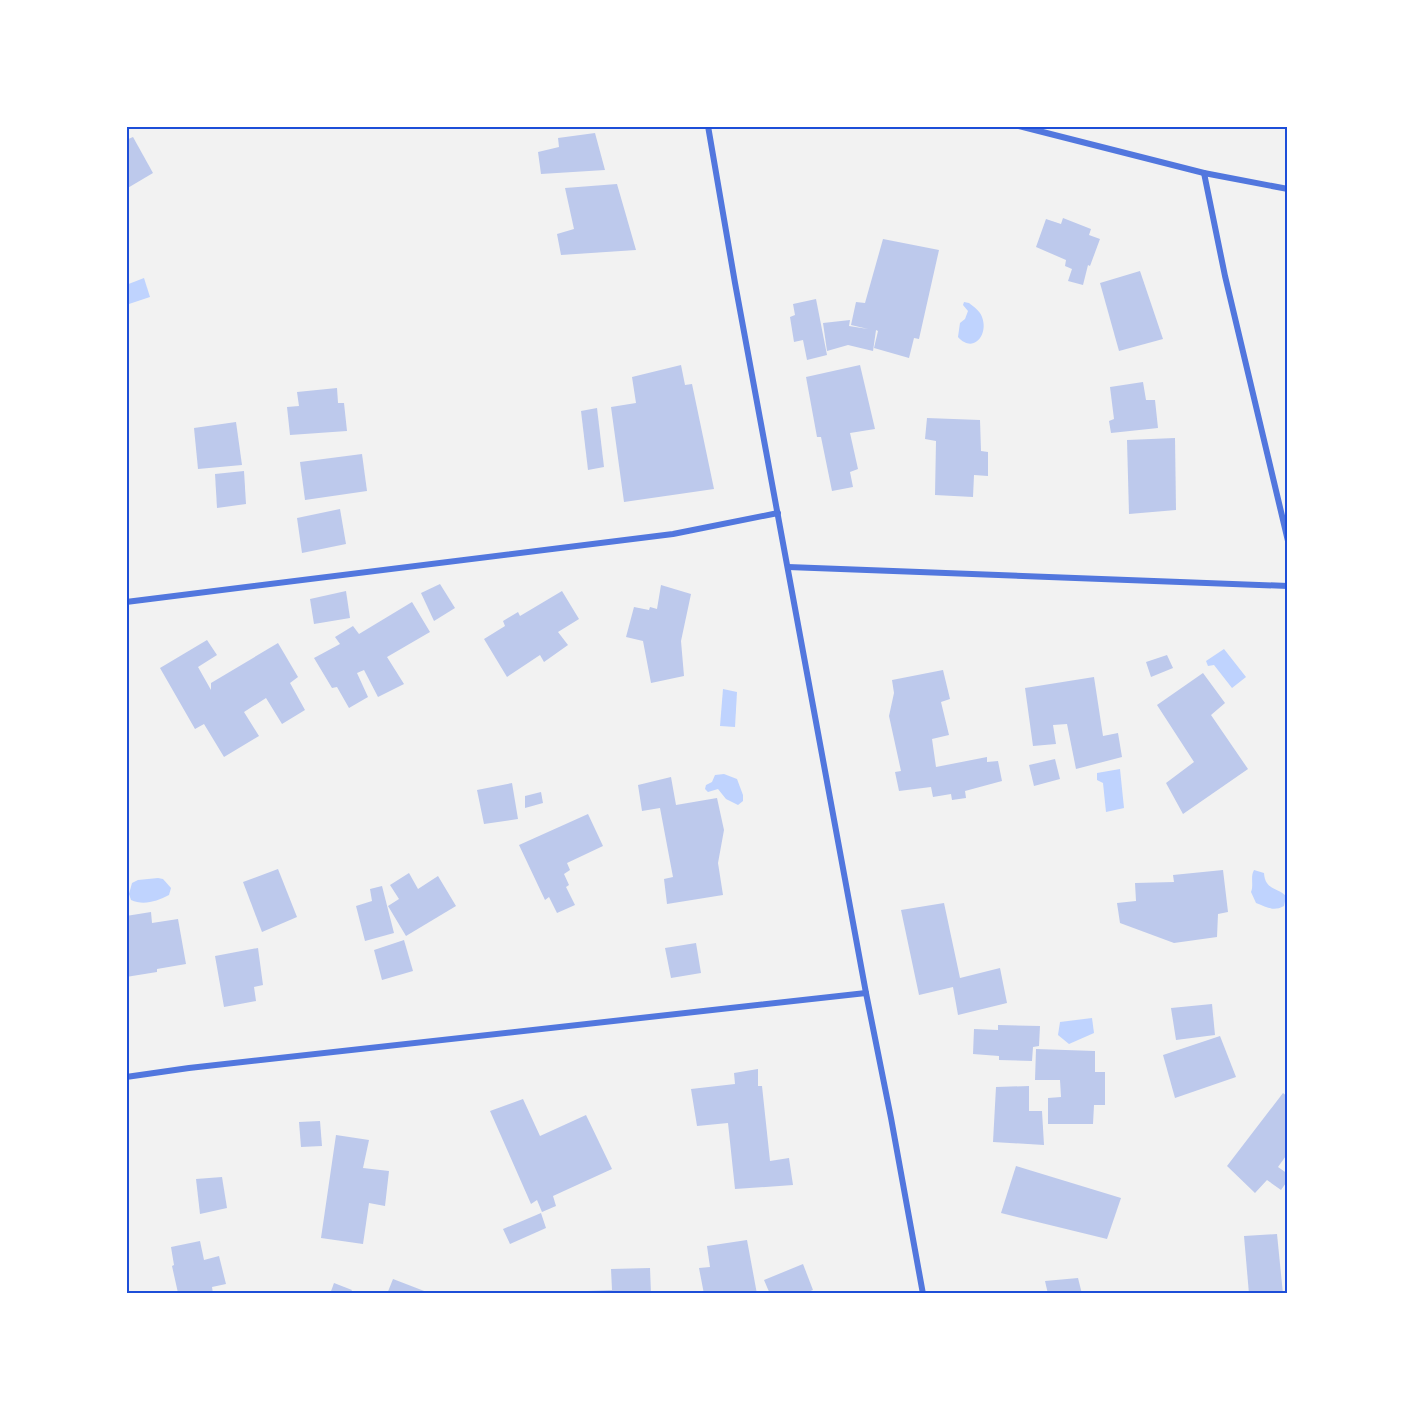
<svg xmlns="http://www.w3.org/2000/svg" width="1414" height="1420" viewBox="0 0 1414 1420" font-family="Quicksand,sans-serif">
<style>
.water{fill:#bfd3fe}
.building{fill:#bdc9ec}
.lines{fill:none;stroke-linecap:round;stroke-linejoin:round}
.minor{stroke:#5277de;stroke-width:6}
.neatline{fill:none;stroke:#1d4ed8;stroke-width:2}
</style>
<rect width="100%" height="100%" fill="#f2f2f2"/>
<g class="water">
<polygon points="144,278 150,297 126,305 126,285"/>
<path d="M964,302L969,303C974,307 980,311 982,317C989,335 973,354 958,337L960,323L965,319L968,311L963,305Z"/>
<polygon points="1224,649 1246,677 1232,688 1214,665 1208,666 1206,661"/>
<polygon points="723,689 737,692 735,727 720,726"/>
<polygon points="1120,769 1124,808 1106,812 1103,783 1097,780 1097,773"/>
<polygon points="724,774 737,779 743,795 743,801 738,805 726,799 718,789 708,792 705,789 706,785 712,782 715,775"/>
<path d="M1254,870L1264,873C1265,890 1277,887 1286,896L1284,906C1273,912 1267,907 1256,903L1251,892C1254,885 1250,877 1254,870Z"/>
<path d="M158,878L163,879L171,888L169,895C157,901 144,906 131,900L129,894L132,883L138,880Z"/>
<polygon points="1092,1018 1094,1033 1069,1044 1058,1035 1060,1022"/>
</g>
<g class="building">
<polygon points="595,133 605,170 541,174 538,152 559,147 558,138"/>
<polygon points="133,137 153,173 126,189 126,140"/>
<polygon points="617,184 636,250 561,255 557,234 574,229 565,188"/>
<polygon points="1063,218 1091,229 1089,235 1100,239 1090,266 1088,265 1083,285 1068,281 1072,269 1065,266 1066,260 1036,247 1046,219 1061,224"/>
<polygon points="883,239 939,250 919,339 914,338 909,358 874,348 878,331 876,330 873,351 848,345 827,351 823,323 850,320 849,326 868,329 851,325 856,302 865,303"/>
<polygon points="1140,271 1163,339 1119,351 1100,283"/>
<polygon points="816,299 827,355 807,360 803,340 794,342 790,317 795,315 793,304"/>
<polygon points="681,365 685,385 692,384 714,489 624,502 611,407 636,403 632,377"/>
<polygon points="860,365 875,429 850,433 858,469 850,472 853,487 832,491 821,437 817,437 806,377"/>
<polygon points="1143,382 1146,400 1155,400 1158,428 1111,433 1109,421 1114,419 1110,387"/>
<polygon points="337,388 338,403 344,403 347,431 290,435 287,407 299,406 297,392"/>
<polygon points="597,408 604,467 588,470 581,411"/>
<polygon points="927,418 980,420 981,451 988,452 988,476 974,475 973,497 935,495 936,441 925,439"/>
<polygon points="236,422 242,465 198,469 194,428"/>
<polygon points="1175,438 1176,510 1129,514 1127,440"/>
<polygon points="362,454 367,491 305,500 300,462"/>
<polygon points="244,471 246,504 217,508 215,474"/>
<polygon points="340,509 346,544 302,553 297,518"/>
<polygon points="440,584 455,608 434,621 421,593"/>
<polygon points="661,585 691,594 681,641 684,676 651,683 643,641 626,637 634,607 649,610 650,607 657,609"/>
<polygon points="346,591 350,618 314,624 310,599"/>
<polygon points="562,591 579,619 558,632 568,645 544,662 540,655 507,677 484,639 505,626 503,621 518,612 520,616"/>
<polygon points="412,602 430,632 387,657 404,684 378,697 364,670 357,673 368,697 349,708 337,687 332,688 314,658 340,644 335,637 353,626 359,634"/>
<polygon points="207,640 217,655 198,667 211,690 211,683 278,643 298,677 290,683 305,710 282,724 266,698 244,712 259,736 224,757 204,724 195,729 160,668"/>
<polygon points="1167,655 1173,668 1151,677 1146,662"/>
<polygon points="943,670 950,699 941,702 949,735 932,739 936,767 987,757 987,762 998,761 1002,781 965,791 966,798 952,800 951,794 933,797 931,787 899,791 895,772 901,771 889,716 894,693 892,680"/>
<polygon points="1203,673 1225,703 1211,715 1248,769 1183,814 1166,783 1194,762 1157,705"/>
<polygon points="1094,677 1103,736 1118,733 1122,757 1076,769 1067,724 1053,725 1056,744 1033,746 1025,688"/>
<polygon points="1055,759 1060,779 1034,786 1029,765"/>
<polygon points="671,777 676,805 717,798 724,830 718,863 723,895 667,904 664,879 673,877 660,808 642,811 638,785"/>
<polygon points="512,783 518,819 484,824 477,790"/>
<polygon points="541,792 543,803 525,808 525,796"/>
<polygon points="588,814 603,846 567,863 570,870 564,874 569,885 566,887 575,905 557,913 549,897 545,900 519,845"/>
<polygon points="278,869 297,917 262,932 243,882"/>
<polygon points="1223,870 1228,912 1218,914 1217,937 1174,943 1120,923 1117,903 1136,901 1135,883 1174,882 1173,875"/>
<polygon points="409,873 418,889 438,876 456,906 406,936 388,906 399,899 390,885"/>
<polygon points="382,886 394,933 365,941 356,906 372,901 370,889"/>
<polygon points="944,903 960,978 1000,968 1007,1003 958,1015 953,987 919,995 901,910"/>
<polygon points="151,912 152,923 178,919 186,964 157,969 157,972 126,977 126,916"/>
<polygon points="404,940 413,971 382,980 374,950"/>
<polygon points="696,943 701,973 671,978 665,948"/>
<polygon points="258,948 263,985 254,987 256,1001 224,1007 215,956"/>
<polygon points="1212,1004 1215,1035 1176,1040 1171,1008"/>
<polygon points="998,1025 1040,1026 1039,1046 1033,1047 1032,1061 999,1060 999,1056 973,1054 974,1029 998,1030"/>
<polygon points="1220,1036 1236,1077 1175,1098 1163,1055"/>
<polygon points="1036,1049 1095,1051 1095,1072 1105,1072 1105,1105 1094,1105 1093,1124 1048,1124 1048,1098 1061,1097 1060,1080 1035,1080"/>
<polygon points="758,1069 758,1086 762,1086 770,1161 789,1158 793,1185 735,1189 728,1123 697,1126 691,1089 735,1084 734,1073"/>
<polygon points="1029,1086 1029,1111 1042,1111 1044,1145 993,1142 996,1087"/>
<polygon points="1283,1093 1288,1097 1288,1153 1278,1167 1288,1174 1288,1180 1281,1190 1267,1180 1255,1193 1227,1166"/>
<polygon points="523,1099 540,1136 586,1115 612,1169 553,1196 556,1206 542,1212 537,1200 531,1204 490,1111"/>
<polygon points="320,1121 322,1146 301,1147 299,1122"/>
<polygon points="336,1135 369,1140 363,1168 389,1171 385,1206 369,1203 363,1244 321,1238"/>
<polygon points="1016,1166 1121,1198 1107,1239 1001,1213"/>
<polygon points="222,1177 227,1208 200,1214 196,1179"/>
<polygon points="541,1213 546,1228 510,1244 503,1229"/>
<polygon points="1277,1234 1283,1294 1249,1294 1244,1236"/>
<polygon points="747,1240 757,1294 704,1294 699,1268 710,1267 707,1246"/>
<polygon points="200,1241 204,1260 219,1256 226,1284 212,1287 213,1294 178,1293 172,1266 174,1265 171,1247"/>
<polygon points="803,1264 813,1290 808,1292 809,1294 770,1294 764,1280"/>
<polygon points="650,1268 651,1294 563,1294 563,1292 612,1290 611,1269"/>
<polygon points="1078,1278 1082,1294 1048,1294 1045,1281"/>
<polygon points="393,1279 432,1294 387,1294"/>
<polygon points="334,1283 352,1290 350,1294 330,1294"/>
</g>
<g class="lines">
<g class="minor">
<polyline points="708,126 735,283 866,993 891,1118 923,1294"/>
<polyline points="1019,126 1204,173 1288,189"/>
<polyline points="1204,173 1225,276 1288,541"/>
<polyline points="788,567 1288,586"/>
<polyline points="126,602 673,534 778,513"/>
<polyline points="126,1077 189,1068 866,993"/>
</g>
</g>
<rect width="1414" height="1420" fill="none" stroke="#ffffff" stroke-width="255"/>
<rect x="128" y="128" width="1158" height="1164" class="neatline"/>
</svg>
